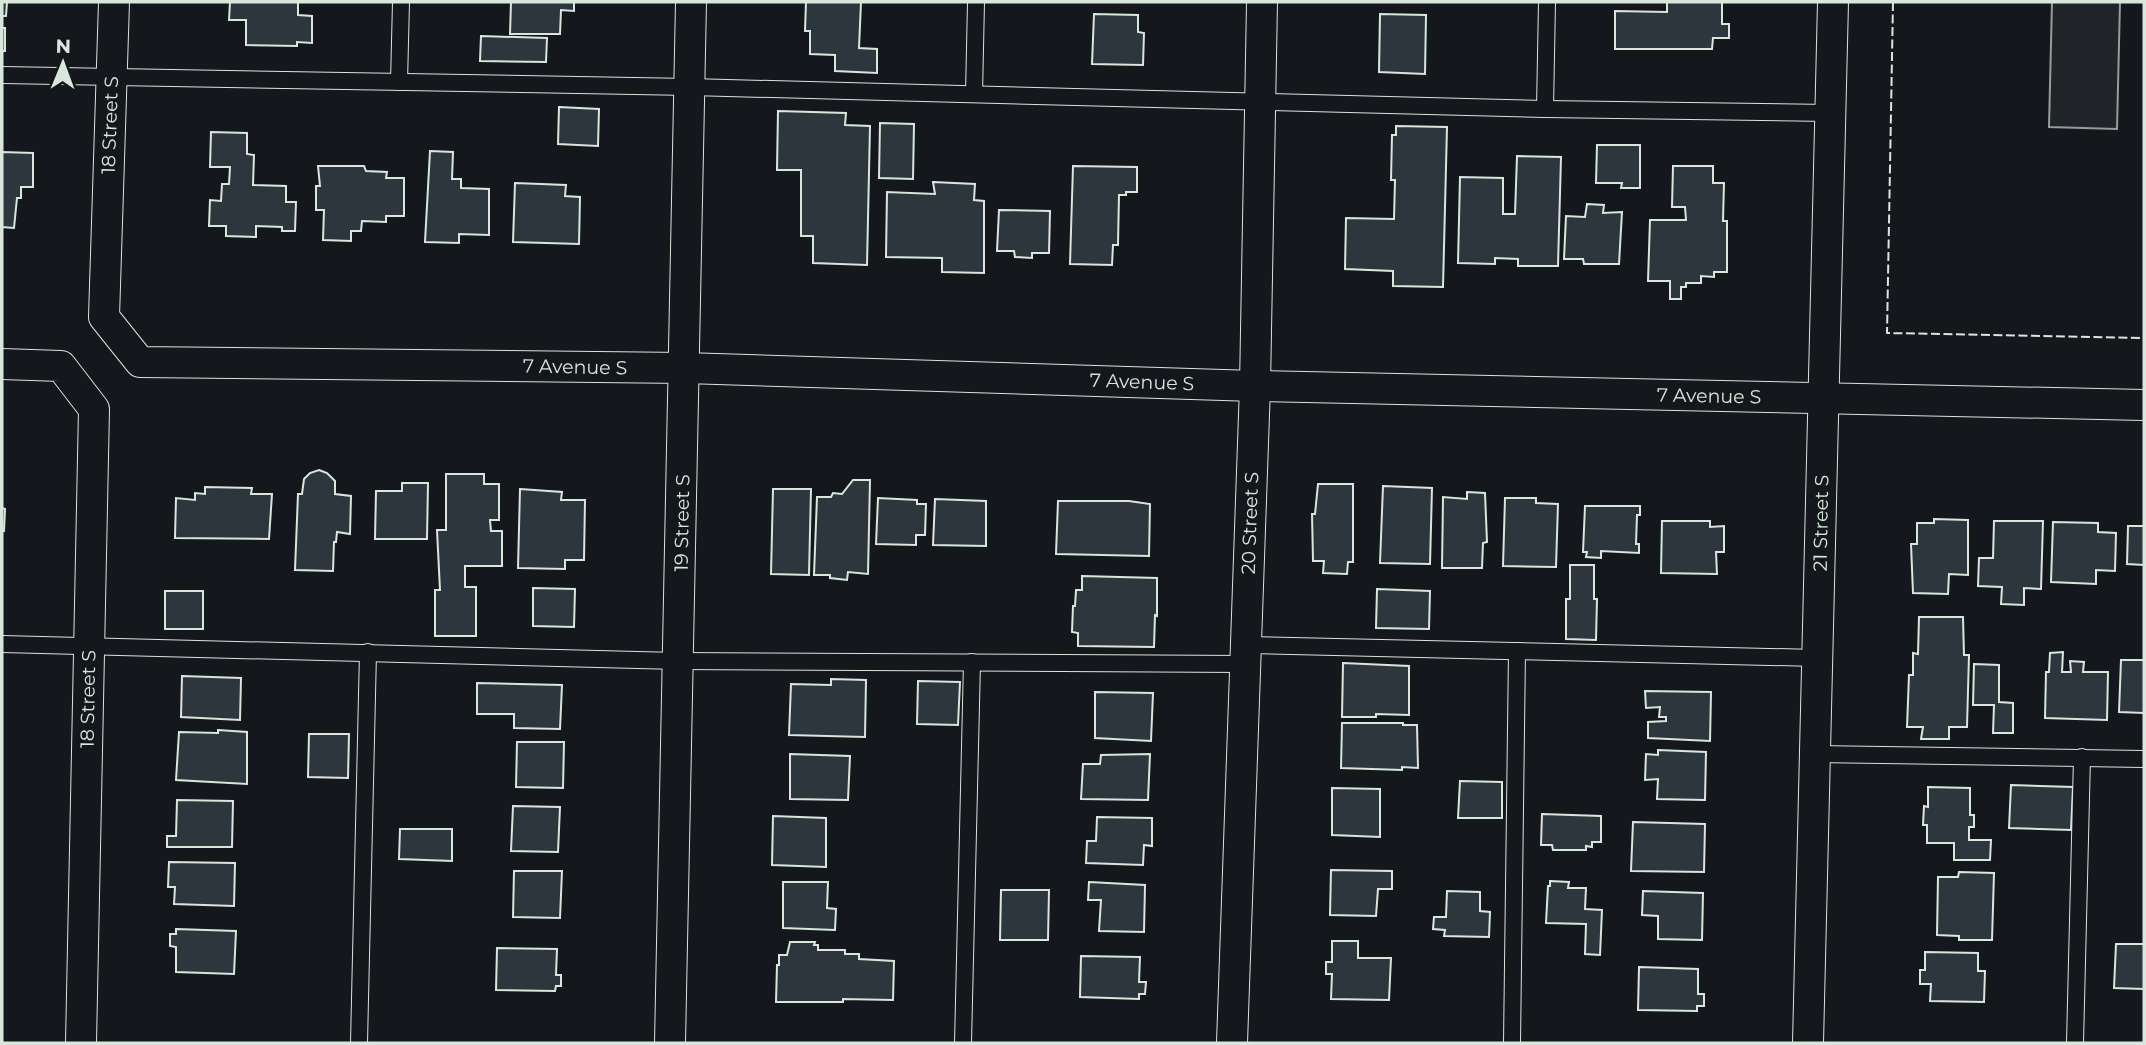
<svg xmlns="http://www.w3.org/2000/svg" width="2146" height="1045" viewBox="0 0 2146 1045" font-family="Montserrat,sans-serif">
<style>
.green{fill:#202428;stroke:#939e99;stroke-width:2}
.building{fill:#2c363c;stroke:#d8e6dc;stroke-width:2}
.lines{fill:none;stroke-linecap:round;stroke-linejoin:round}
.lane-casing{stroke:#d8e6dc;stroke-width:18}
.street-casing{stroke:#d8e6dc;stroke-width:32}
.lane{stroke:#14181c;stroke-width:16}
.street{stroke:#14181c;stroke-width:30}
.fence{stroke:#d8e6dc;stroke-width:2;stroke-dasharray:9 3.5;stroke-linecap:butt}
.labels{text-anchor:middle;dominant-baseline:central;stroke-width:5;stroke-linejoin:round;paint-order:stroke}
.street-label{font-size:19px;fill:#d8e6dc;stroke:#14181c}
</style>
<rect width="100%" height="100%" fill="#14181c"/>
<polygon class="green" points="2052,2 2120,2 2117,129 2049,127"/>
<g class="building">
<polygon points="2,2 7,2 6,16 2,16"/>
<polygon points="230,2 298,2 298,15 312,16 312,43 297,42 297,46 246,45 246,20 229,20"/>
<polygon points="511,2 574,2 574,11 561,10 560,34 510,34"/>
<polygon points="806,2 861,2 859,48 877,49 877,73 835,71 835,55 810,54 810,31 805,31"/>
<polygon points="1667,2 1722,2 1722,24 1729,24 1729,38 1713,38 1712,49 1615,49 1615,11 1667,12"/>
<polygon points="1094,14 1138,15 1138,32 1144,33 1143,65 1092,64"/>
<polygon points="1380,14 1426,15 1425,74 1379,72"/>
<rect x="2" y="28" width="3" height="23"/>
<polygon points="481,36 547,38 546,62 480,61"/>
<polygon points="559,107 599,109 598,146 558,144"/>
<polygon points="778,111 846,113 845,125 870,126 867,265 813,263 813,236 801,236 801,170 777,170"/>
<polygon points="880,123 914,124 913,179 879,178"/>
<polygon points="1396,126 1447,127 1443,287 1393,286 1393,271 1345,269 1346,218 1394,219 1395,180 1391,180 1392,135 1396,135"/>
<polygon points="211,132 247,133 247,154 254,155 253,185 286,186 286,202 296,202 295,231 282,231 282,227 256,226 256,237 226,236 226,226 209,226 210,200 221,201 222,184 229,184 230,167 210,167"/>
<polygon points="1597,145 1640,145 1640,188 1621,188 1622,183 1596,183"/>
<polygon points="430,151 453,152 452,179 461,179 461,188 489,189 489,235 459,234 459,243 425,242"/>
<polygon points="2,152 33,153 33,187 21,187 21,198 17,198 14,228 2,227"/>
<polygon points="1517,156 1561,157 1558,266 1518,266 1518,259 1495,258 1495,264 1458,263 1460,177 1503,178 1503,214 1515,214"/>
<polygon points="318,166 364,166 366,171 387,172 386,178 404,178 404,216 386,216 386,222 362,221 361,231 351,231 351,241 323,240 324,210 316,210 316,186 320,186"/>
<polygon points="1073,166 1137,167 1137,192 1126,192 1126,195 1119,195 1118,245 1113,245 1112,265 1070,264"/>
<polygon points="1673,166 1713,166 1713,183 1724,183 1723,221 1727,221 1727,272 1714,272 1714,277 1701,276 1701,283 1686,283 1686,287 1681,287 1681,299 1670,299 1670,281 1648,281 1650,220 1686,220 1685,207 1672,207"/>
<polygon points="933,182 975,184 974,200 984,201 984,273 942,272 942,258 886,257 887,192 935,194"/>
<polygon points="515,183 566,185 565,196 580,197 579,244 513,242"/>
<polygon points="1587,204 1604,205 1603,213 1622,212 1619,264 1584,264 1583,259 1564,259 1566,216 1585,217"/>
<polygon points="999,210 1050,211 1049,253 1032,253 1032,258 1015,257 1014,251 997,251"/>
<polygon points="319,470 327,473 335,481 335,494 351,496 350,534 337,532 336,542 334,542 333,571 295,570 298,494 302,494 304,479 310,473"/>
<polygon points="446,474 484,474 484,484 499,484 499,520 490,520 491,531 502,531 502,566 465,566 465,587 476,587 476,636 435,636 435,590 440,590 437,530 446,530"/>
<polygon points="853,480 870,480 868,574 848,572 847,580 830,578 830,575 814,575 817,497 831,497 833,493 842,494"/>
<polygon points="402,483 428,483 427,539 375,539 376,491 402,491"/>
<polygon points="1318,484 1353,484 1353,562 1348,562 1347,574 1323,573 1324,561 1313,561 1312,514 1315,514"/>
<polygon points="1383,486 1432,488 1430,564 1380,563"/>
<polygon points="205,487 252,488 251,494 272,494 269,539 175,538 176,498 195,500 195,493 205,494"/>
<polygon points="520,489 562,492 561,500 585,500 584,560 565,560 565,569 518,568"/>
<polygon points="773,489 811,489 809,575 771,574"/>
<polygon points="1467,492 1485,493 1487,542 1483,543 1482,568 1442,568 1443,497 1467,499"/>
<polygon points="878,498 917,500 917,504 926,504 925,535 916,535 916,545 876,544"/>
<polygon points="1505,498 1536,498 1536,503 1558,504 1556,567 1503,566"/>
<polygon points="935,499 986,501 986,546 933,545"/>
<polygon points="1058,501 1129,501 1150,504 1149,556 1056,554"/>
<polygon points="1585,506 1640,506 1640,515 1637,515 1636,544 1639,544 1639,553 1601,551 1601,558 1586,557 1587,552 1583,552"/>
<polygon points="2,508 5,509 4,531 2,531"/>
<polygon points="1934,519 1968,520 1968,575 1949,574 1948,594 1913,593 1911,544 1917,544 1917,523 1934,523"/>
<polygon points="1662,521 1710,521 1710,527 1724,526 1724,552 1716,552 1717,574 1661,573"/>
<polygon points="1994,521 2043,521 2041,589 2024,588 2024,605 2001,604 2002,587 1978,586 1979,558 1993,558"/>
<polygon points="2053,522 2098,523 2098,532 2116,533 2115,571 2096,570 2096,584 2051,582"/>
<polygon points="2128,526 2144,526 2144,565 2127,564"/>
<polygon points="1570,565 1594,565 1594,599 1597,599 1596,640 1566,639 1566,599 1570,599"/>
<polygon points="1082,576 1157,578 1157,616 1155,615 1154,647 1078,646 1078,633 1072,632 1073,606 1075,606 1076,590 1082,590"/>
<polygon points="533,588 575,589 574,627 533,626"/>
<polygon points="1377,589 1430,591 1429,629 1376,628"/>
<rect x="165" y="591" width="38" height="38"/>
<polygon points="1919,617 1963,617 1964,655 1969,655 1967,727 1949,727 1949,739 1921,739 1923,727 1907,727 1909,675 1913,675 1913,653 1918,654"/>
<polygon points="2063,652 2062,672 2071,672 2070,661 2084,662 2083,672 2108,672 2107,720 2045,718 2046,672 2049,672 2050,653"/>
<polygon points="2121,660 2144,660 2144,713 2119,712"/>
<polygon points="1343,663 1409,666 1409,715 1376,714 1376,717 1342,717"/>
<polygon points="1974,664 1999,665 1999,702 2013,703 2013,733 1993,733 1994,705 1973,705"/>
<polygon points="182,676 241,678 240,720 181,717"/>
<polygon points="831,679 866,680 865,737 789,735 791,684 831,685"/>
<polygon points="918,681 960,682 958,725 917,724"/>
<polygon points="477,683 562,685 560,729 514,728 514,714 477,714"/>
<polygon points="1645,691 1711,692 1710,741 1648,738 1648,722 1666,721 1666,717 1659,717 1660,707 1646,708"/>
<polygon points="1095,692 1153,693 1151,741 1095,738"/>
<polygon points="1342,723 1403,723 1403,725 1417,725 1418,768 1402,767 1402,770 1341,768"/>
<polygon points="218,730 247,732 247,784 176,780 179,732 218,733"/>
<polygon points="309,734 349,734 348,778 308,777"/>
<polygon points="517,742 564,742 563,788 516,787"/>
<polygon points="1658,750 1706,752 1705,800 1657,799 1658,779 1645,780 1646,754 1658,755"/>
<polygon points="790,754 850,756 848,800 790,799"/>
<polygon points="1150,754 1148,800 1081,799 1083,764 1100,764 1101,755"/>
<polygon points="1460,781 1502,782 1502,818 1458,818"/>
<polygon points="2011,785 2073,787 2071,830 2009,828"/>
<polygon points="1928,787 1970,788 1970,815 1974,815 1974,827 1969,827 1969,840 1991,840 1990,860 1954,860 1954,843 1927,843 1927,825 1923,825 1924,806 1928,807"/>
<polygon points="1332,788 1380,789 1380,837 1332,835"/>
<polygon points="177,800 233,801 232,847 167,847 167,836 176,836"/>
<polygon points="513,806 560,807 558,852 511,851"/>
<polygon points="1542,814 1601,816 1601,842 1592,842 1592,847 1586,846 1586,850 1553,850 1552,845 1541,845"/>
<polygon points="773,816 826,818 826,867 772,865"/>
<polygon points="1097,817 1152,818 1152,846 1144,845 1143,865 1086,863 1087,841 1096,841"/>
<polygon points="1633,822 1705,824 1704,872 1631,871"/>
<polygon points="400,829 452,829 452,861 399,859"/>
<polygon points="169,862 235,863 234,906 174,904 175,887 168,887"/>
<polygon points="1331,870 1392,871 1392,889 1378,889 1376,916 1330,915"/>
<polygon points="514,871 562,871 560,918 513,917"/>
<polygon points="1959,872 1994,873 1992,940 1959,940 1959,936 1937,935 1938,877 1958,877"/>
<polygon points="1550,881 1569,882 1568,888 1586,888 1585,909 1602,910 1600,955 1585,954 1586,924 1546,923 1548,886 1550,886"/>
<polygon points="783,882 828,882 827,908 836,909 835,930 783,928"/>
<polygon points="1089,882 1145,885 1144,932 1099,931 1101,900 1088,900"/>
<polygon points="1001,890 1049,890 1048,940 1000,940"/>
<polygon points="1447,891 1480,892 1480,911 1490,912 1489,937 1444,936 1445,930 1433,929 1434,917 1446,917"/>
<polygon points="1643,891 1703,893 1702,940 1658,939 1658,916 1642,915"/>
<polygon points="176,929 236,931 234,974 176,972 176,947 170,946 170,934 176,934"/>
<polygon points="1332,941 1358,941 1358,958 1391,958 1389,1000 1331,999 1332,974 1326,974 1326,962 1332,962"/>
<polygon points="790,942 815,942 814,945 818,945 818,950 845,950 845,954 859,954 859,959 894,961 893,1000 843,999 843,1002 776,1002 777,965 779,965 779,955 787,955"/>
<polygon points="2116,944 2144,944 2144,989 2114,988"/>
<polygon points="497,948 557,949 556,975 561,975 561,986 556,986 555,991 496,990"/>
<polygon points="1925,952 1978,953 1978,971 1985,971 1984,1002 1930,1001 1931,984 1920,984 1920,970 1925,970"/>
<polygon points="1081,956 1140,957 1139,982 1146,982 1145,994 1139,994 1139,999 1080,997"/>
<polygon points="1639,967 1698,969 1698,994 1704,994 1704,1006 1697,1006 1697,1011 1638,1010"/>
</g>
<g class="lines">
<defs>
<g id="lane">
<polyline points="2,75 690,87 1545,109 1830,113"/>
<polyline points="399,82 401,2"/>
<polyline points="974,94 976,2"/>
<polyline points="1545,109 1547,2"/>
<polyline points="2,644 678,661 1245,664"/>
<polyline points="1246,645 1817,658"/>
<polyline points="1815,754 2144,759"/>
<polyline points="359,1043 368,652"/>
<polyline points="963,1043 972,662"/>
<polyline points="1512,1043 1517,651"/>
<polyline points="2075,1043 2082,757"/>
</g>
<g id="street">
<polyline points="114,2 104,317 140,362 685,368 1255,386 2144,405"/>
<polyline points="2,364 61,366 94,409 81,1043"/>
<polyline points="670,1043 691,2"/>
<polyline points="1232,1043 1255,386 1262,2"/>
<polyline points="1808,1043 1833,2"/>
</g>
</defs>
<use href="#lane" class="lane-casing"/>
<use href="#street" class="street-casing"/>
<use href="#lane" class="lane"/>
<use href="#street" class="street"/>
<polyline class="fence" points="1893,2 1887,333 2144,338"/>
</g>
<g class="labels">
<g class="street-label">
<text transform="translate(110 125) rotate(-88)">18 Street S</text>
<text transform="translate(575 367) rotate(1)">7 Avenue S</text>
<text transform="translate(1142 382) rotate(2)">7 Avenue S</text>
<text transform="translate(1709 396) rotate(1)">7 Avenue S</text>
<text transform="translate(682 523) rotate(-89)">19 Street S</text>
<text transform="translate(1250 523) rotate(-88)">20 Street S</text>
<text transform="translate(1821 523) rotate(-89)">21 Street S</text>
<text transform="translate(88 699) rotate(-89)">18 Street S</text>
</g>
</g>
<rect width="2146" height="1045" fill="none" stroke="#d8e6dc" stroke-width="7"/>
<g transform="translate(63 63) rotate(1)" stroke="#14181c" stroke-width="5" paint-order="stroke">
<path d="M0-5L12 26L0 18L-12 26Z" fill="#d8e6dc"/>
<text y="-10" font-size="19" font-weight="bold" text-anchor="middle" fill="#d8e6dc">N</text>
</g>
</svg>
